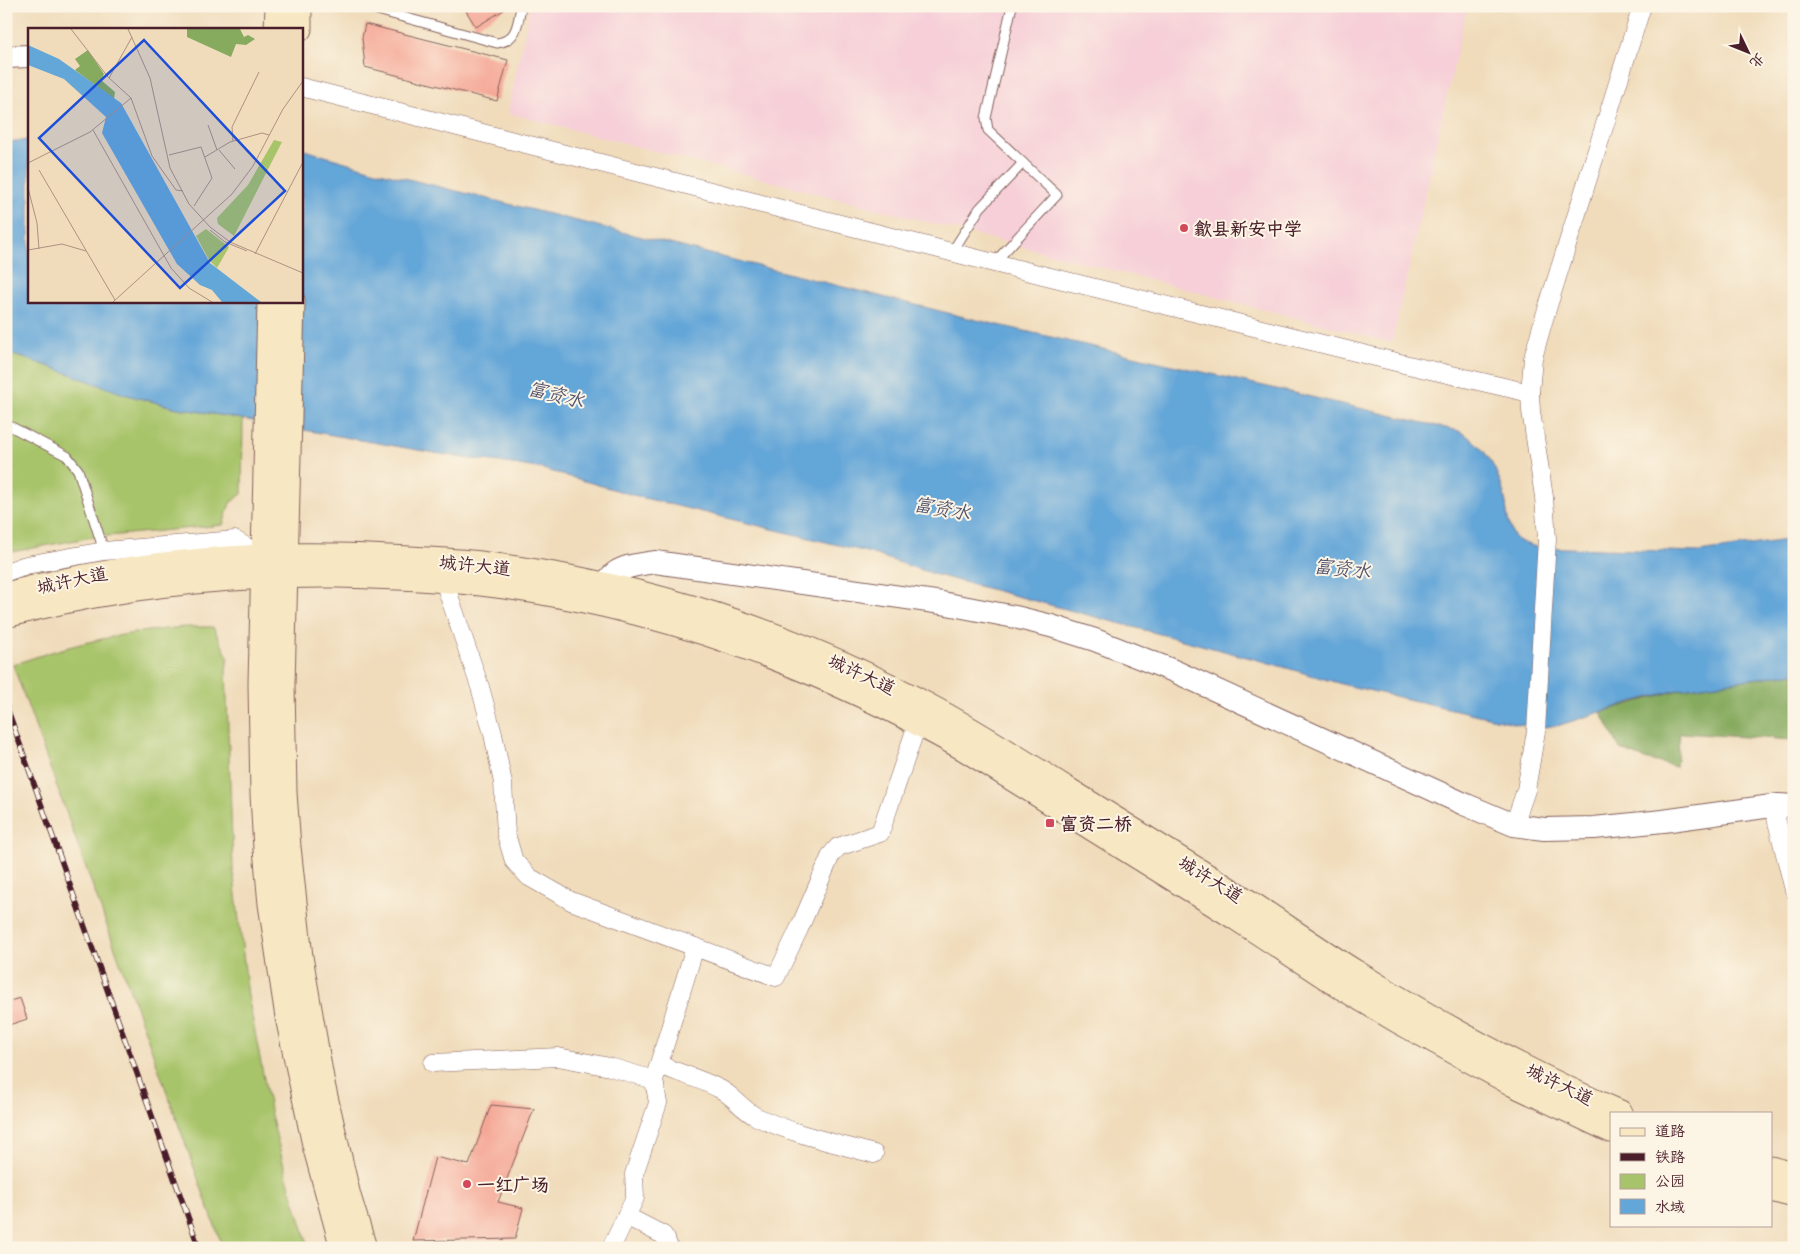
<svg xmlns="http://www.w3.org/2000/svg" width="1800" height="1254" viewBox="0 0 1800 1254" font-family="Delius,'LXGW WenKai TC',sans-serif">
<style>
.built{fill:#f6cfd8}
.green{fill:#a8c46a;stroke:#79724a}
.forest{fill:#86aa5e;stroke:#686444}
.water{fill:#63a6d8;stroke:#566282}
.building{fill:#f5a796}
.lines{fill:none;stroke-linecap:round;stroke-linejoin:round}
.service-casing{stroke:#84615d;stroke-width:11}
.minor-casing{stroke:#84615d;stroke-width:19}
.tertiary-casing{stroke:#84615d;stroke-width:24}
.secondary-casing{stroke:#84615d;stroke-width:27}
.service{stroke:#fff;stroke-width:9}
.minor{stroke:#fff;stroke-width:18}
.tertiary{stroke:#fff;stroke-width:22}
.secondary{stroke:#f7e8c3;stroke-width:25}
.rail-casing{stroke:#4a1f2b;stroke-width:5.5}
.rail{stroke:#fcf5e5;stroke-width:4;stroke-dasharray:11;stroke-linecap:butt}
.poi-dot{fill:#d1495b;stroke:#fcf5e5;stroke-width:2}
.labels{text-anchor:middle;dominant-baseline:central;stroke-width:4;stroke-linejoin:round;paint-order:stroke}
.poi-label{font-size:18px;font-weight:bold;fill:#4a1f2b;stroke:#fcf5e5;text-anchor:start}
.street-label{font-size:18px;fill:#4a1f2b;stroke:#fcf5e5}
.water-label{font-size:19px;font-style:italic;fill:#545570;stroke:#fcf5e5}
.inset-road{fill:none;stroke:#ae9081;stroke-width:1}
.view{fill:#1d4ed8;fill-opacity:0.15;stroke:#1d4ed8;stroke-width:2.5}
.inset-edge{fill:none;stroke:#4a1f2b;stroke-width:2.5}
</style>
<rect width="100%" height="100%" fill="#fcf5e5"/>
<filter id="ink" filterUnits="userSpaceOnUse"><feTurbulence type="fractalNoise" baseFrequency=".02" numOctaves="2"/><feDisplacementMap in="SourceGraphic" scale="10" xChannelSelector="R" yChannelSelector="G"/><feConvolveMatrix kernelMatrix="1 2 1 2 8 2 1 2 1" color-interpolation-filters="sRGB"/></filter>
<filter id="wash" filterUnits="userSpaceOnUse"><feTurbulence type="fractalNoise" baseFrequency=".0096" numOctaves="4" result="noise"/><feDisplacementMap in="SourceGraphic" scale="20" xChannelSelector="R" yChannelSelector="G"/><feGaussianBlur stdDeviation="1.12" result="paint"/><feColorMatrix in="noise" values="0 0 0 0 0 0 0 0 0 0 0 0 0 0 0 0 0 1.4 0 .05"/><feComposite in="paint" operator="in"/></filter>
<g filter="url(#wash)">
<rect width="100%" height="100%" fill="#f0dcbb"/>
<polygon class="built" points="530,6 1467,6 1392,343 508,113"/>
<g class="green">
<polygon points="6,353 31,360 79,376 125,394 173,407 243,419 242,494 230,503 223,525 87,538 6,553"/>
<path d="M185,627H213L228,657L226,670L233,869L248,996L271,1115L286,1174L309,1248H223L13,665C69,644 125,632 185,627Z"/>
</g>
<polygon class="forest" points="1794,673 1794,740 1680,733 1676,767 1645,759 1620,749 1601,712 1682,689"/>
<path class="water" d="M29,140V301H301V149L376,171L964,317L1459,431C1487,445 1500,474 1506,503C1507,513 1508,525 1513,534C1517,542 1528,544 1536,547L1699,552L1794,539V673L1682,689L1632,702L1560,725L1536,728L1345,685L1273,664L937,575L867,552L640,497L543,469L493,461L469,459L173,407C157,402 140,399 124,394C84,380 47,364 6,353V142Z"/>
<g id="blocks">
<g class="building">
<polygon points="463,6 510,6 476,27"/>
<polygon points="365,24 508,60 497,101 365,67 362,38"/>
<polygon points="20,998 27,1019 6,1026 6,1002"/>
<polygon points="491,1105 534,1109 498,1202 523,1208 515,1239 413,1241 435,1157 469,1165"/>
</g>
</g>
</g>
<g filter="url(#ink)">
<use href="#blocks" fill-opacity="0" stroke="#84615d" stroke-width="1"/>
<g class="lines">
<defs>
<g id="service">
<path d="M363,6L497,43C517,41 518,23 521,6"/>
<polyline points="952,252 980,208 1023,163"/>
<polyline points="994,263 1057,195 988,130 986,118 1012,6"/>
<polyline points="6,424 67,456 78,470 104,551"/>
</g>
<g id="minor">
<polyline points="301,87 994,263 1404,364 1530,393"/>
<polyline points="6,572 26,565 104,551 235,540 263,557"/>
<polyline points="444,581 480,687 493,734 503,783 506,834 514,861 529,877 571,901 776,977 799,929 831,855 838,847 880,833 918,722"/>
<polyline points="1773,806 1794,890"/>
<polyline points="1514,825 1526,790 1536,731 1547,539 1544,497 1531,411 1530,393 1533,358 1543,322 1642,6"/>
<polyline points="433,1063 558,1057 610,1067 654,1080"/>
<path d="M659,1065C679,1073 701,1079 720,1089C734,1096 742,1110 757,1117C793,1134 835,1143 874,1154"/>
<polyline points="626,1216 663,1235 666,1239 669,1248"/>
<polyline points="611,1248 635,1198 634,1174 658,1103 654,1080 695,947"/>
</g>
<g id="tertiary">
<polyline points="6,57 29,56"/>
<path d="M601,600C607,566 626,567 655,562L942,603L1015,617L1051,626L1095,640L1174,671L1464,804L1514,825L1544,829L1594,828L1663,821L1779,805L1794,806"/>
</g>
<g id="secondary">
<polyline points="277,29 278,6"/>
<polyline points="299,29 299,6"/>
<polyline points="270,301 261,684 263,794 266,849 271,904 288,1017 315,1145 343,1248"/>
<polyline points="292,301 282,684 284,793 288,847 300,957 322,1084 348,1196 364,1248"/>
<path d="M6,595C97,570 191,559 285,556C332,555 379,557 426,560C446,561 467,562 487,565C644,584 799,635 937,711C981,735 1023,762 1066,789C1125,826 1186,863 1245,900C1282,924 1318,950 1356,973C1440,1025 1529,1074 1620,1113"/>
<path d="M6,615C114,586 225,574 337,575C385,576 434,578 481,583C652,603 816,664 964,748L1237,918L1342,987L1399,1021L1514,1084L1611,1130"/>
<polyline points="1771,1169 1794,1175"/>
<polyline points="1771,1189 1794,1195"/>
</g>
</defs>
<use href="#service" class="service-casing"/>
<use href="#minor" class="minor-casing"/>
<use href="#tertiary" class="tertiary-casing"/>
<use href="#secondary" class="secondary-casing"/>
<use href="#service" class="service"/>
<use href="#minor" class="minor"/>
<use href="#tertiary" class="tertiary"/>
<use href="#secondary" class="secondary"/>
<defs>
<polyline id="rail" points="6,705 199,1248"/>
</defs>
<use href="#rail" class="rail-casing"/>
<use href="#rail" class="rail"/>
</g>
</g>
<g class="poi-dot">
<circle cx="1184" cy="228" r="5"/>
<rect x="1045" y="818" width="10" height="10" rx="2.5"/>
<circle cx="467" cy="1184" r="5"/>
</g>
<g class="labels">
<g class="poi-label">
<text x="1194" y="228">歙县新安中学</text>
<text x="1060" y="823">富资二桥</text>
<text x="477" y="1184">一红广场</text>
</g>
<g class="street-label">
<text transform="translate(475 565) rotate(6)">城许大道</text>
<text transform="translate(72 580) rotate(-12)">城许大道</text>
<text transform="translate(862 674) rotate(25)">城许大道</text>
<text transform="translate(1211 879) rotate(32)">城许大道</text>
<text transform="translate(1560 1084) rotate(26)">城许大道</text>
</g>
<g class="water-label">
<text transform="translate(556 394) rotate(14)">富资水</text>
<text transform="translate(942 508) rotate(10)">富资水</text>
<text transform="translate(1342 568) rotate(6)">富资水</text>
</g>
</g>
<g transform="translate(28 28)">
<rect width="275" height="275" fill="#f0dcbb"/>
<path d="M246,112L254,114L206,208L190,196L189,190L220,157ZM178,201L201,219L189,240L181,232L168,208Z" fill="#a8c46a"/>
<path d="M159,1H212L216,9L220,7L227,11L218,17L208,16L203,29L159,9ZM60,22L76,46L73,52L87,64L86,71L47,42L52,38L47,31Z" fill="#86aa5e"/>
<path d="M0,17L31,31L93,75L182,235L233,274H194L184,262L172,257L149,236L74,105L78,89L36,51L0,37Z" fill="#63a6d8"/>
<path class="inset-road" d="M43,1L80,49L103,70L124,128L148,162L155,163M100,1L122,50L142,140L161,176L182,199L202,214L275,245M81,50L104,9M180,97L189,122M65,102L143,240L161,260L184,274M205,113L204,99L231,44M191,122L207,141M141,127L173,119L184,150L166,178M177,129L202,114L234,105L241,107M0,135L62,104L103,70M11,142L87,272M0,160L9,195L11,221M182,202L197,214L219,223M0,222L34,216L58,223M227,226L275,134M85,274L204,166L225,138L255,81L275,53"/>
<path class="view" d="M116,12L257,163L152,260L11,110Z"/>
<rect width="275" height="275" class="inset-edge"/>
</g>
<rect width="1800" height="1254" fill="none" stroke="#fcf5e5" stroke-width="25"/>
<rect x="1610" y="1112" width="162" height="115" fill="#fcf5e5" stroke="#b59f9b"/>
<rect x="1620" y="1128" width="25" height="8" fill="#f7e8c3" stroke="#b59f9b"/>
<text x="1655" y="1136" font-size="15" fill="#4a1f2b">道路</text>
<rect x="1620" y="1153" width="25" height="8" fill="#4a1f2b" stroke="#b59f9b"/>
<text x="1655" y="1162" font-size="15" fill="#4a1f2b">铁路</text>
<rect x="1620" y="1174" width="25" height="15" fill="#a8c46a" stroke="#b59f9b"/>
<text x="1655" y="1186" font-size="15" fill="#4a1f2b">公园</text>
<rect x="1620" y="1199" width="25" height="15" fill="#63a6d8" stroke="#b59f9b"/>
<text x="1655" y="1212" font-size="15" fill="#4a1f2b">水域</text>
<g transform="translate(1748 52) rotate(133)" stroke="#fcf5e5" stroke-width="4" paint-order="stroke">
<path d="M0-4L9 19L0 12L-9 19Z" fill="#4a1f2b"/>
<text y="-8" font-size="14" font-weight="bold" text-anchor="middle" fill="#4a1f2b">北</text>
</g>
</svg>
